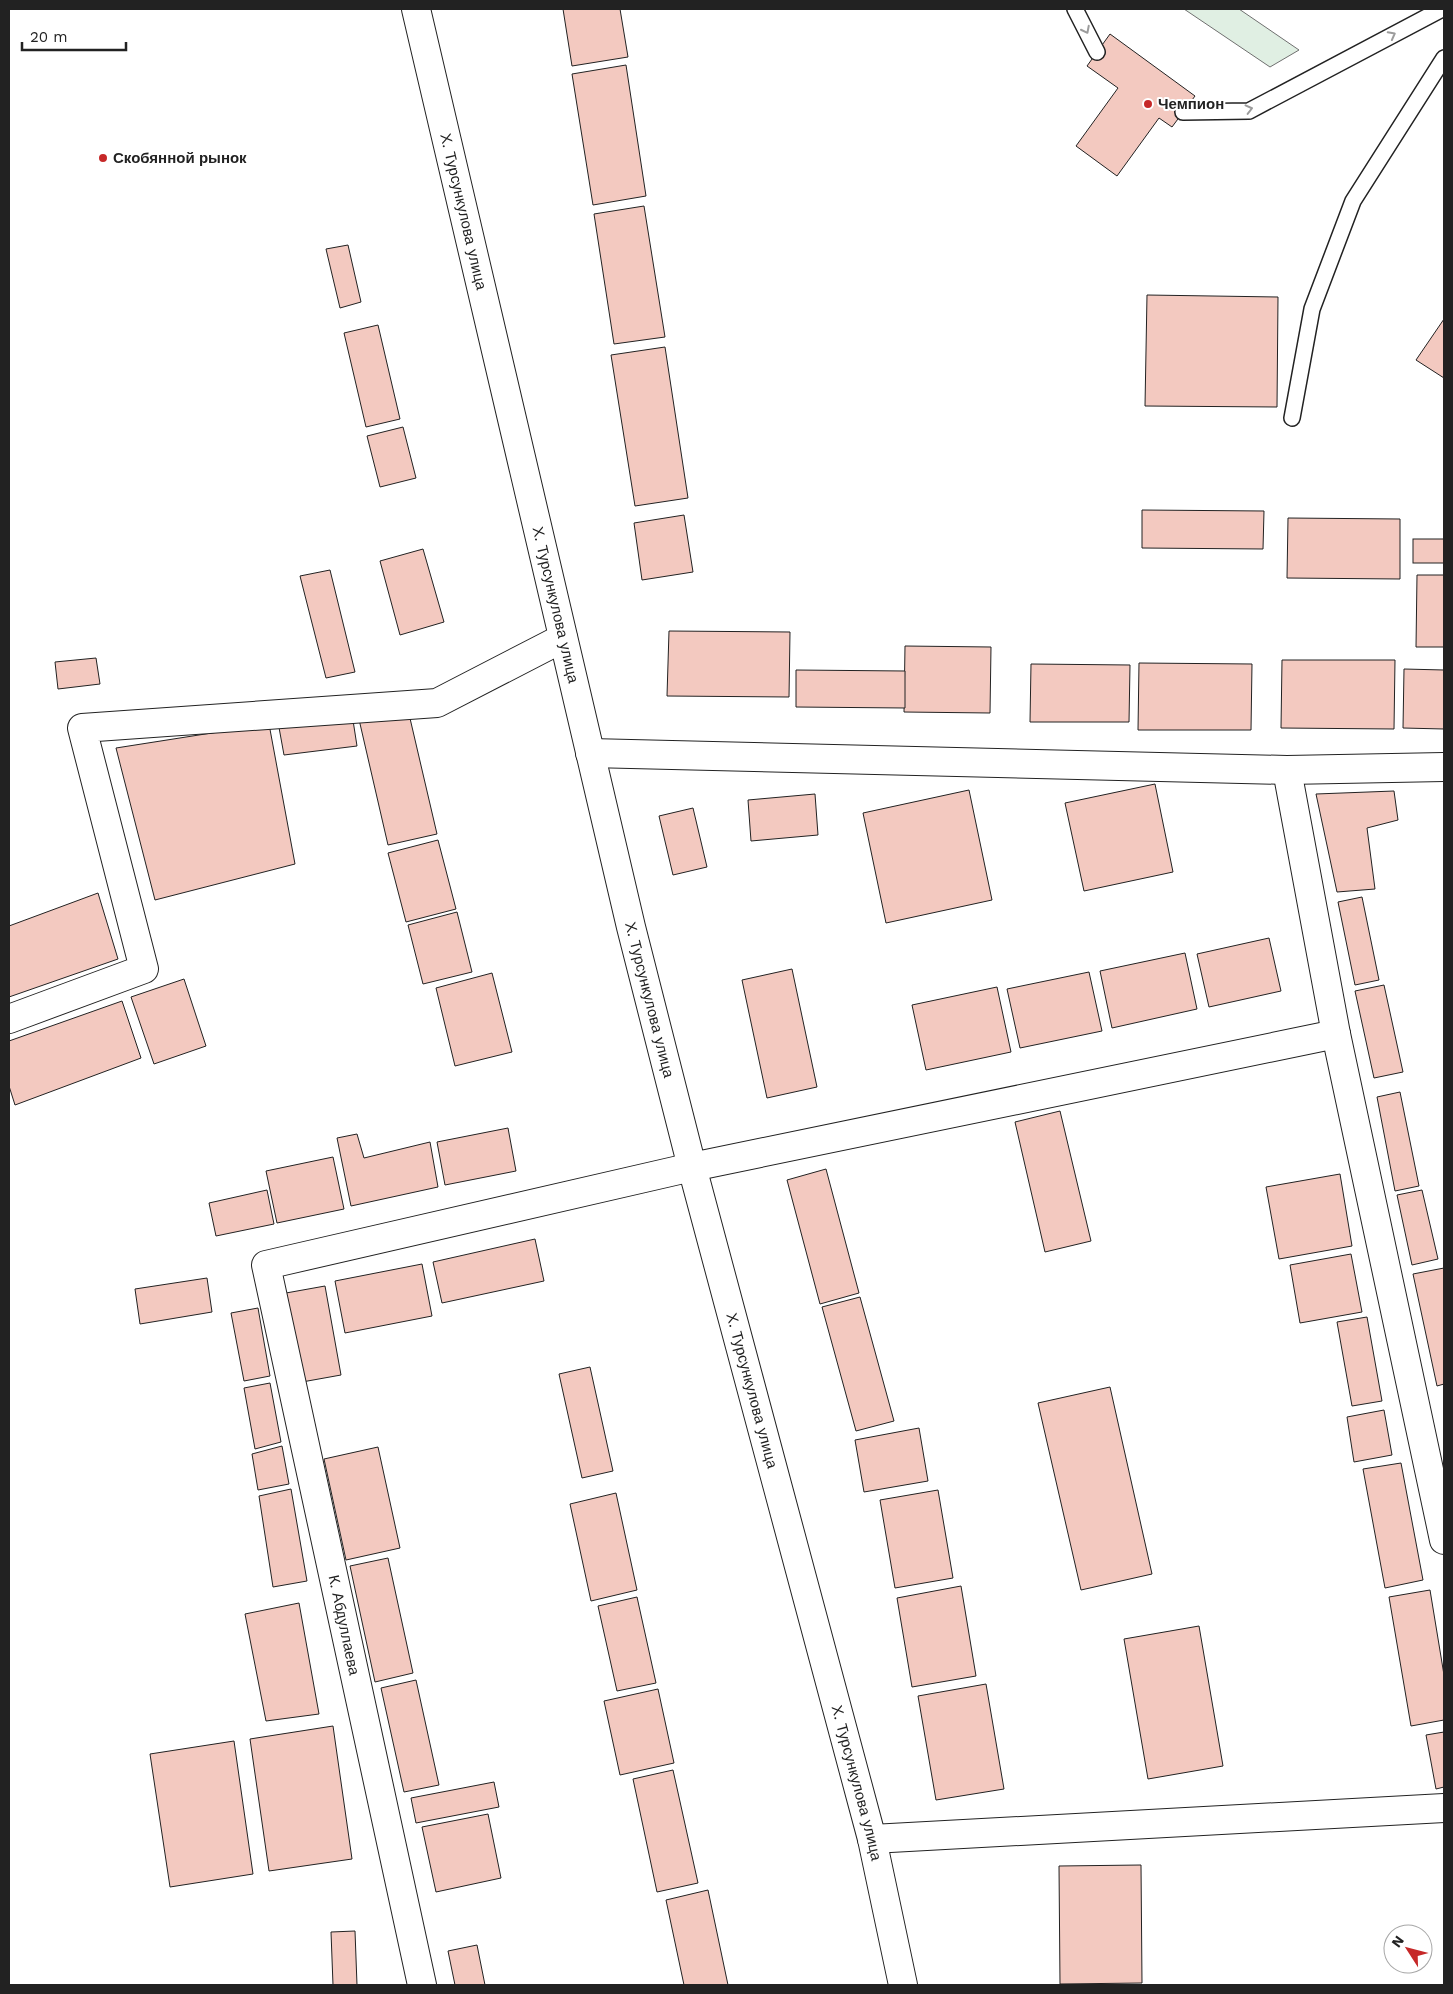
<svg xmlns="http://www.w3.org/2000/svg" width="1453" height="1994" viewBox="0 0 1453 1994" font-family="'Work Sans',sans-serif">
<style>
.green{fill:#e0efe3;stroke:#6f6f6f}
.building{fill:#f3c9c0;stroke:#222}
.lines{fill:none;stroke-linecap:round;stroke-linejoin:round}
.service-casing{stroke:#222;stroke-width:18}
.minor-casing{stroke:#222;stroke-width:30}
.tertiary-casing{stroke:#222;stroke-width:30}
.service{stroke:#fff;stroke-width:15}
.minor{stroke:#fff;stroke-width:28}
.tertiary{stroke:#fff;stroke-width:28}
.oneway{stroke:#9c9c9c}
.poi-dot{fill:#c62828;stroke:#fff;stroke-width:2}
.labels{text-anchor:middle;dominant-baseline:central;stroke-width:4;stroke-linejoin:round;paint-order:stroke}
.poi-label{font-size:15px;font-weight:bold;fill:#222;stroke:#fff;text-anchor:start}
.street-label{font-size:15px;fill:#222;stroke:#fff}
</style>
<rect width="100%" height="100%" fill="#fff"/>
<polygon class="green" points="1184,9 1239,9 1299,50 1270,67"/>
<g class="building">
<polygon points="563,9 620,9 628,57 572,66"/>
<polygon points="1110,34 1195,96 1172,127 1159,118 1117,176 1076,146 1118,88 1087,66"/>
<polygon points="626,65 646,196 593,205 572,74"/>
<polygon points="644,206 665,337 614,344 594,214"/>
<polygon points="348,245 361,302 340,308 326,249"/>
<polygon points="1147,295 1278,297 1277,407 1145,406"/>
<polygon points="1444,319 1444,378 1416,360"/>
<polygon points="378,325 400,419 366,427 344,333"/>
<polygon points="665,347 688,498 635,506 611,355"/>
<polygon points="403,427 416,478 380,487 367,436"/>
<polygon points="1142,510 1264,511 1263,549 1142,548"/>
<polygon points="684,515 693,572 642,580 634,523"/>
<polygon points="1288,518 1400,519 1400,579 1287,578"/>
<rect x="1413" y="539" width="31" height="24"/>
<polygon points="423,549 444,622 400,635 380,561"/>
<polygon points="330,570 355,672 326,678 300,576"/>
<polygon points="1417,575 1444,575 1444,647 1416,647"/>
<polygon points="669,631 790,632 789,697 667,696"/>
<polygon points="905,646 991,647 990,713 904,712"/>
<polygon points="96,658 100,684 58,689 55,662"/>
<polygon points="1282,660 1395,660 1394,729 1281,728"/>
<polygon points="1139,663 1252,664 1251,730 1138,730"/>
<polygon points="1031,664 1130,665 1129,722 1030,722"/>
<polygon points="1404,669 1444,670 1444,729 1403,728"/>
<polygon points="796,670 905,671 905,708 796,707"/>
<polygon points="352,714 357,746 284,755 278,722"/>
<polygon points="409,714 437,834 388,845 358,715"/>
<polygon points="269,724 295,864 155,900 116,748"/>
<polygon points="1155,784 1173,872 1084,891 1065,803"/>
<polygon points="969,790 992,900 886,923 863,813"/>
<polygon points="1394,791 1398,820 1367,828 1375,889 1337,892 1316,794"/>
<polygon points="815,794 818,835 751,841 748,800"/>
<polygon points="693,808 707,867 673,875 659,816"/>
<polygon points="438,840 456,909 406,922 388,853"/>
<polygon points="98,893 118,959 9,997 9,926"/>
<polygon points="1362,897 1379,980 1355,985 1338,902"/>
<polygon points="457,912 472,972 423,984 408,925"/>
<polygon points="1269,938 1281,991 1209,1007 1197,954"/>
<polygon points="1185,953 1197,1009 1112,1028 1100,971"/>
<polygon points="792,969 817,1087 767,1098 742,980"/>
<polygon points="1089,972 1102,1031 1020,1048 1007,989"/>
<polygon points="492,973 512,1052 455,1066 436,988"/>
<polygon points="184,979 206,1046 154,1064 131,997"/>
<polygon points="1384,985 1403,1072 1374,1078 1355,991"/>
<polygon points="997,987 1011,1052 926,1070 912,1005"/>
<polygon points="122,1001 141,1058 15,1105 9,1086 9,1041"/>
<polygon points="1400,1092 1419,1186 1395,1191 1377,1097"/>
<polygon points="1060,1111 1091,1241 1045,1252 1015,1122"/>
<polygon points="508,1128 516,1171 445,1185 437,1142"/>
<polygon points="357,1134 364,1158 430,1142 438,1187 351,1206 337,1138"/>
<polygon points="333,1157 344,1209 277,1223 266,1171"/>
<polygon points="826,1169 859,1293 820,1304 787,1180"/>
<polygon points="1340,1174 1352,1246 1279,1259 1266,1187"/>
<polygon points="267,1190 274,1224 216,1236 209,1203"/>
<polygon points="1422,1190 1438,1259 1412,1265 1397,1195"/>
<polygon points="535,1239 544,1281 442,1303 433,1262"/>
<polygon points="1351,1254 1362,1312 1300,1323 1290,1265"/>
<polygon points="422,1264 432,1316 345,1333 335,1281"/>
<polygon points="1444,1268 1444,1384 1437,1386 1413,1274"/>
<polygon points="207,1278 212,1312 140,1324 135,1289"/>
<polygon points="325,1286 341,1375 302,1382 286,1293"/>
<polygon points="860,1297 894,1421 856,1431 822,1307"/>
<polygon points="258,1308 270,1376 244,1381 231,1313"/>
<polygon points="1367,1317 1382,1401 1352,1406 1337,1322"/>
<polygon points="590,1367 613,1471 582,1478 559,1374"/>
<polygon points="270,1383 281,1442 255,1449 244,1388"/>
<polygon points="1110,1387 1152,1574 1081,1590 1038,1403"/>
<polygon points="1384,1410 1392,1455 1354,1462 1347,1417"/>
<polygon points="919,1428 928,1481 864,1492 855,1440"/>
<polygon points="282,1446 289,1484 258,1490 252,1454"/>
<polygon points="378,1447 400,1548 346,1560 324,1459"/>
<polygon points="1401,1463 1423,1580 1385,1588 1363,1469"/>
<polygon points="291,1489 307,1581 273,1587 259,1496"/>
<polygon points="938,1490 953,1578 895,1588 880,1500"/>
<polygon points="616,1493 637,1590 591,1601 570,1504"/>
<polygon points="388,1558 413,1673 375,1682 350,1566"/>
<polygon points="961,1586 976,1676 912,1687 897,1598"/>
<polygon points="1430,1590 1444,1675 1444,1720 1411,1726 1389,1597"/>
<polygon points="637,1597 656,1683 617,1691 598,1606"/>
<polygon points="299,1603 319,1714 266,1721 245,1614"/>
<polygon points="1199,1626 1223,1766 1148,1779 1124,1639"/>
<polygon points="416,1680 439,1785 404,1792 381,1688"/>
<polygon points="986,1684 1004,1789 936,1800 918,1696"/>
<polygon points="658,1689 674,1763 620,1775 604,1701"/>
<polygon points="333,1726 352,1859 269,1871 250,1739"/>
<polygon points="1444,1732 1444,1787 1436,1789 1426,1735"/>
<polygon points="234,1741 253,1874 170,1887 150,1754"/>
<polygon points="673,1770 698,1883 657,1892 633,1779"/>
<polygon points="494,1782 499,1807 416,1823 411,1798"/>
<polygon points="488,1814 501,1878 436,1892 422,1827"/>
<polygon points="1141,1865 1142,1983 1060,1984 1059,1866"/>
<polygon points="708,1890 728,1985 684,1985 666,1900"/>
<polygon points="355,1931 357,1985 333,1985 331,1932"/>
<polygon points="477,1945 485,1985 455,1985 448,1951"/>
</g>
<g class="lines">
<defs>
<g id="service">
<polyline points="1075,9 1097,52"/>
<polyline points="1183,112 1249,111 1442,9"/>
<polyline points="1292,418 1312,309 1353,201 1444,58"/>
</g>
<g id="minor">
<polyline points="590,753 1287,770 1444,767"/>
<polyline points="1287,770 1336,1034 1444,1540"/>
<polyline points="9,1019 144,969 82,728 437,703 563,638"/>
<polyline points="872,1839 1444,1808"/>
<polyline points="422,1985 266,1265 692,1167 1336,1034"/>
</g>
<g id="tertiary">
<path id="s1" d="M416,9L631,927L692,1167L872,1839L903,1985"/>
</g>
</defs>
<use href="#service" class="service-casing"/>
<use href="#minor" class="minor-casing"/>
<use href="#tertiary" class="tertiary-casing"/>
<use href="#service" class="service"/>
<use href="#minor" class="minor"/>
<use href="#tertiary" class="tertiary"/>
</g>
<defs><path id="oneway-chevron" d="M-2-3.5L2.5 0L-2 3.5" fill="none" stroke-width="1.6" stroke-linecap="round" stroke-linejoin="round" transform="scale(1.25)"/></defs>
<g class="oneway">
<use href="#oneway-chevron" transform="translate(1086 30) rotate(63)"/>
<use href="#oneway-chevron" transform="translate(1392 35) rotate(-28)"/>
<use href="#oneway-chevron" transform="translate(1249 109) rotate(-14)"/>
</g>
<g class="poi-dot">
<circle cx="1148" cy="104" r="5"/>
<circle cx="103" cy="158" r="5"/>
</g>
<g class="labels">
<g class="poi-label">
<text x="1158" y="104">Чемпион</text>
<text x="113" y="158">Скобянной рынок</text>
</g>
<g class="street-label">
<text stroke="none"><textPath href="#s1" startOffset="208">Х. Турсункулова улица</textPath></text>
<text stroke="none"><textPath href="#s1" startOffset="612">Х. Турсункулова улица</textPath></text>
<text stroke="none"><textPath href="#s1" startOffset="1018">Х. Турсункулова улица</textPath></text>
<text stroke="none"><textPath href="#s1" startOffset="1422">Х. Турсункулова улица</textPath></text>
<text transform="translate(344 1625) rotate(78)">К. Абдуллаева</text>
<text stroke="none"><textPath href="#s1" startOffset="1828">Х. Турсункулова улица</textPath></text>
</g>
</g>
<rect width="1453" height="1994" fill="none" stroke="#222222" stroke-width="20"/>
<g transform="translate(1408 1949) rotate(306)"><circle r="24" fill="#ffffff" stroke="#a7a7a7"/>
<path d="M0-4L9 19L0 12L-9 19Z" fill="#c62828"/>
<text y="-8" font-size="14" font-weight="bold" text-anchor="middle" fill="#222222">N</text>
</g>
<path d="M22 42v8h104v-8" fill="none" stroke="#222222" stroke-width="2.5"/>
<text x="30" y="42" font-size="15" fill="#222222" stroke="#ffffff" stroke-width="4" paint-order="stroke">20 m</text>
</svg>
